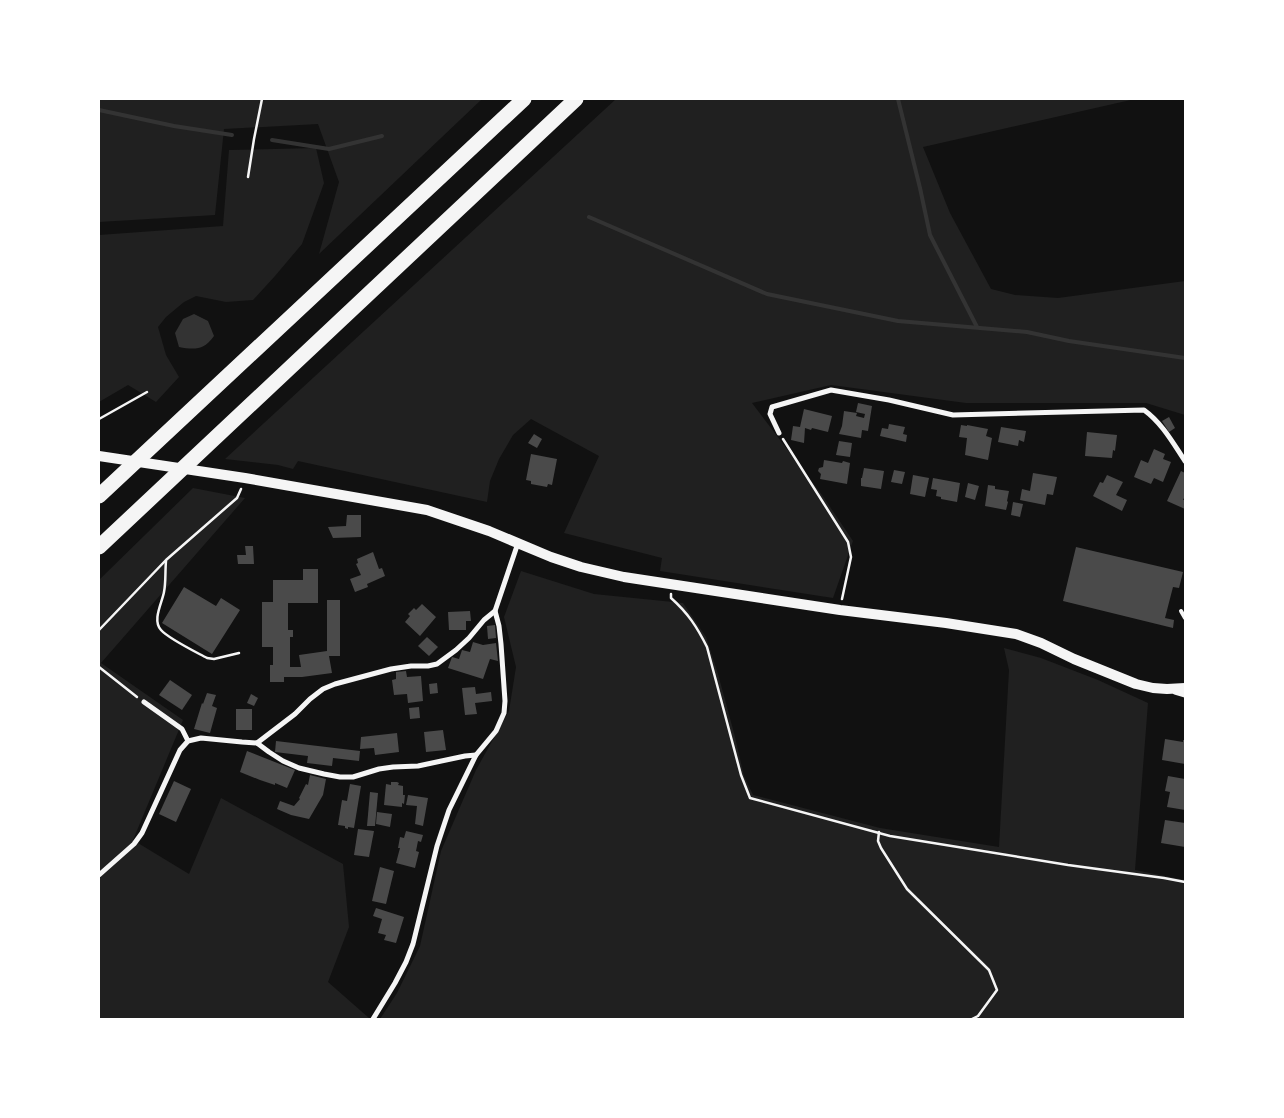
<svg xmlns="http://www.w3.org/2000/svg" width="1284" height="1118" viewBox="0 0 1284 1118" font-family="Inter,sans-serif">
<style>
.green{fill:#202020}
.water{fill:#333}
.lines{fill:none;stroke-linecap:round;stroke-linejoin:round}
.stream{stroke:#333;stroke-width:4}
.building{fill:#4a4a4a}
.path{stroke:#f5f5f5;stroke-width:2.5}
.service{stroke:#f5f5f5;stroke-width:4}
.minor{stroke:#f5f5f5;stroke-width:5}
.secondary{stroke:#f5f5f5;stroke-width:10}
.motorway{stroke:#f5f5f5;stroke-width:15}
</style>
<rect width="100%" height="100%" fill="#111"/>
<g class="green">
<polygon points="99,99 482,99 319,254 339,182 318,124 224,129 215,215 99,222"/>
<polygon points="616,99 1135,99 923,147 950,213 991,289 1015,295 1058,298 1185,281 1185,415 1146,403 966,403 831,385 752,403 822,495 853,541 833,598 660,571 662,558 564,533 599,456 531,419 513,435 499,459 490,481 487,502 298,461 293,469 278,465 225,459"/>
<polygon points="316,148 324,183 302,244 275,276 253,300 226,302 196,296 184,302 166,317 158,327 166,355 179,377 156,402 128,385 99,402 99,235 223,226 229,150"/>
<polygon points="193,488 245,498 101,663 183,720 133,840 189,874 221,798 343,864 349,927 328,982 369,1018 369,1019 99,1019 99,580"/>
<polygon points="521,571 594,594 683,603 706,637 718,674 734,733 744,776 753,795 880,828 999,847 1009,670 1004,648 1041,658 1098,680 1148,703 1135,870 1185,880 1185,1019 380,1019 397,993 420,946 441,851 476,770 509,711 516,667 504,617"/>
</g>
<path class="water" d="M194,314L208,321L214,336C204,350 195,350 179,347L175,333L183,319Z"/>
<g class="lines">
<g class="stream">
<polyline points="898,99 920,188 930,235 977,327"/>
<polyline points="99,110 174,126 232,135"/>
<polyline points="272,140 329,149 382,136"/>
<polyline points="589,217 767,294 898,321 1027,332 1069,341 1185,358"/>
</g>
</g>
<g class="building">
<polygon points="858,403 872,406 868,431 862,430 861,438 839,434 842,426 844,411 857,413 856,416 864,418 865,414 856,412"/>
<polygon points="804,409 832,416 828,432 812,428 811,430 805,428 804,443 791,440 793,426 800,427"/>
<polygon points="1169,417 1175,428 1169,432 1162,421"/>
<polygon points="889,424 905,427 903,434 907,435 906,442 880,436 882,428 888,429"/>
<polygon points="961,425 967,426 967,425 988,429 986,436 992,438 988,460 965,455 967,438 959,437"/>
<polygon points="1001,427 1026,431 1024,442 1019,440 1018,446 998,442"/>
<polygon points="1087,432 1117,435 1115,451 1113,450 1112,458 1085,456"/>
<polygon points="534,434 542,439 537,448 528,443"/>
<polygon points="839,441 852,443 850,457 836,455"/>
<polygon points="1154,449 1165,454 1163,459 1171,462 1163,482 1154,478 1151,484 1134,477 1141,460 1148,463"/>
<polygon points="531,454 557,459 552,485 548,484 547,487 531,484 531,481 526,480"/>
<polygon points="824,460 842,463 843,461 850,463 847,484 820,479 821,474 818,471 819,468 823,467"/>
<polygon points="864,468 884,471 881,489 861,486 861,478 862,478"/>
<polygon points="894,470 905,472 902,484 891,482"/>
<polygon points="1181,471 1185,473 1185,496 1183,500 1185,500 1185,509 1167,501"/>
<polygon points="1033,473 1057,477 1053,495 1047,494 1045,505 1020,500 1022,489 1030,491"/>
<polygon points="913,475 929,478 925,497 910,494"/>
<polygon points="1107,475 1123,482 1116,495 1127,500 1122,511 1093,496 1100,482 1103,483"/>
<polygon points="933,478 960,483 957,502 941,499 941,497 936,496 937,490 931,489"/>
<polygon points="968,483 979,486 975,500 965,497"/>
<polygon points="988,485 995,486 995,489 1009,491 1007,501 1008,502 1006,510 985,506"/>
<polygon points="1013,502 1023,504 1020,517 1011,515"/>
<polygon points="347,515 361,515 361,537 333,538 328,527 346,526"/>
<polygon points="245,546 253,546 254,564 238,564 237,555 246,555"/>
<polygon points="1076,547 1183,572 1179,588 1173,587 1165,618 1174,620 1173,628 1063,601"/>
<polygon points="373,552 379,569 382,568 385,576 367,584 368,587 355,592 350,579 361,575 356,564 358,563 357,559"/>
<polygon points="303,569 318,569 318,603 288,603 288,630 293,630 293,637 290,637 290,667 301,667 299,655 327,651 327,600 340,600 340,656 329,656 332,673 302,677 284,677 284,682 270,682 270,665 273,665 273,647 262,647 262,602 273,602 273,580 303,580"/>
<polygon points="184,587 216,606 221,598 240,610 212,654 162,623"/>
<polygon points="422,604 436,617 420,636 405,622 410,616 408,614 414,608 416,610"/>
<polygon points="470,611 471,621 466,621 466,630 449,630 448,612"/>
<polygon points="495,625 496,638 488,639 487,626"/>
<polygon points="427,637 438,647 429,656 418,646"/>
<polygon points="473,642 483,645 496,643 498,661 490,659 483,679 448,668 452,657 459,659 462,650 470,652"/>
<polygon points="406,671 407,677 421,676 423,701 408,703 407,694 394,695 392,680 396,679 396,672"/>
<polygon points="170,680 192,695 182,710 159,695"/>
<polygon points="437,683 438,693 430,694 429,684"/>
<polygon points="475,687 476,694 491,692 492,701 475,703 477,714 465,715 462,688"/>
<polygon points="207,693 216,695 212,706 217,708 210,733 194,729 202,703 203,704"/>
<polygon points="251,694 258,698 254,706 247,703"/>
<polygon points="419,707 420,718 410,719 409,708"/>
<rect x="236" y="709" width="16" height="21"/>
<polygon points="443,730 446,750 426,752 424,732"/>
<polygon points="397,733 399,752 375,755 374,748 360,749 361,737"/>
<polygon points="1165,739 1183,742 1183,740 1185,740 1185,764 1162,760"/>
<polygon points="276,741 360,751 359,761 333,758 332,766 307,763 308,756 275,752"/>
<polygon points="247,751 295,770 287,788 275,783 275,785 260,780 240,772"/>
<polygon points="310,775 326,779 323,795 309,819 291,815 277,809 280,801 294,806 300,799 299,798 306,784 308,785"/>
<polygon points="1168,776 1185,779 1185,810 1167,807 1170,792 1165,791"/>
<polygon points="174,781 191,789 176,822 159,814"/>
<polygon points="391,782 397,782 399,783 398,785 403,786 403,795 405,795 404,804 402,803 402,807 384,805 386,784 391,785"/>
<polygon points="350,784 361,786 354,828 348,827 348,829 345,828 345,826 338,825 342,800 347,801"/>
<polygon points="370,792 378,793 375,826 367,826"/>
<polygon points="408,795 428,798 423,826 415,824 417,806 406,805"/>
<polygon points="377,812 392,814 390,827 376,824"/>
<polygon points="1165,820 1185,823 1185,847 1161,843"/>
<polygon points="358,829 374,831 369,857 354,855"/>
<polygon points="406,831 423,835 421,842 418,841 416,851 419,852 415,868 396,863 400,848 398,848 400,837 404,838"/>
<polygon points="380,867 394,871 386,904 372,901"/>
<polygon points="376,908 404,917 396,943 384,940 386,935 378,933 382,919 373,916"/>
</g>
<g class="lines">
<g class="path">
<polyline points="248,177 254,139 262,99"/>
<polyline points="99,419 147,392"/>
<polyline points="783,439 848,542 851,557 842,599"/>
<path d="M166,561C165,572 166,582 164,592C162,603 152,620 161,630C169,639 196,652 207,658L214,659L239,653"/>
<path d="M671,594V598C688,613 697,627 707,647L741,775L750,798L890,836L1068,865L1164,878L1185,882"/>
<polyline points="99,630 166,560 237,498 241,489"/>
<polyline points="99,667 137,697"/>
<polyline points="879,832 878,841 881,848 907,889 989,970 997,990 978,1016 972,1019"/>
</g>
<polyline class="service" points="1181,611 1185,618"/>
<g class="minor">
<path d="M779,433L770,414L772,407L831,390L889,400L953,415L1144,410C1162,423 1173,443 1185,461"/>
<polyline points="1175,692 1185,695"/>
<polyline points="144,702 182,729 188,741"/>
<polyline points="257,743 295,714 310,699 323,689 335,684 391,669 411,666 428,666 437,664 456,650 469,638 484,620 495,611"/>
<polyline points="99,875 134,844 142,833 180,750 188,741 201,738 242,742 257,743 269,752 283,761 299,768 324,774 340,777 353,777 379,769 393,767 418,766 465,756 476,755"/>
<polyline points="373,1019 395,983 406,962 413,944 437,846 449,810 476,755 496,731 504,713 505,701 501,644 499,626 495,611 518,543"/>
</g>
<polyline class="secondary" points="99,456 245,478 427,510 489,531 551,557 581,567 624,577 840,610 946,623 1016,634 1041,643 1074,659 1136,684 1153,688 1167,689 1185,688"/>
<g class="motorway">
<polyline points="99,496 524,99"/>
<polyline points="99,547 576,99"/>
</g>
</g>
<rect width="1284" height="1118" fill="none" stroke="#ffffff" stroke-width="200"/>
</svg>
